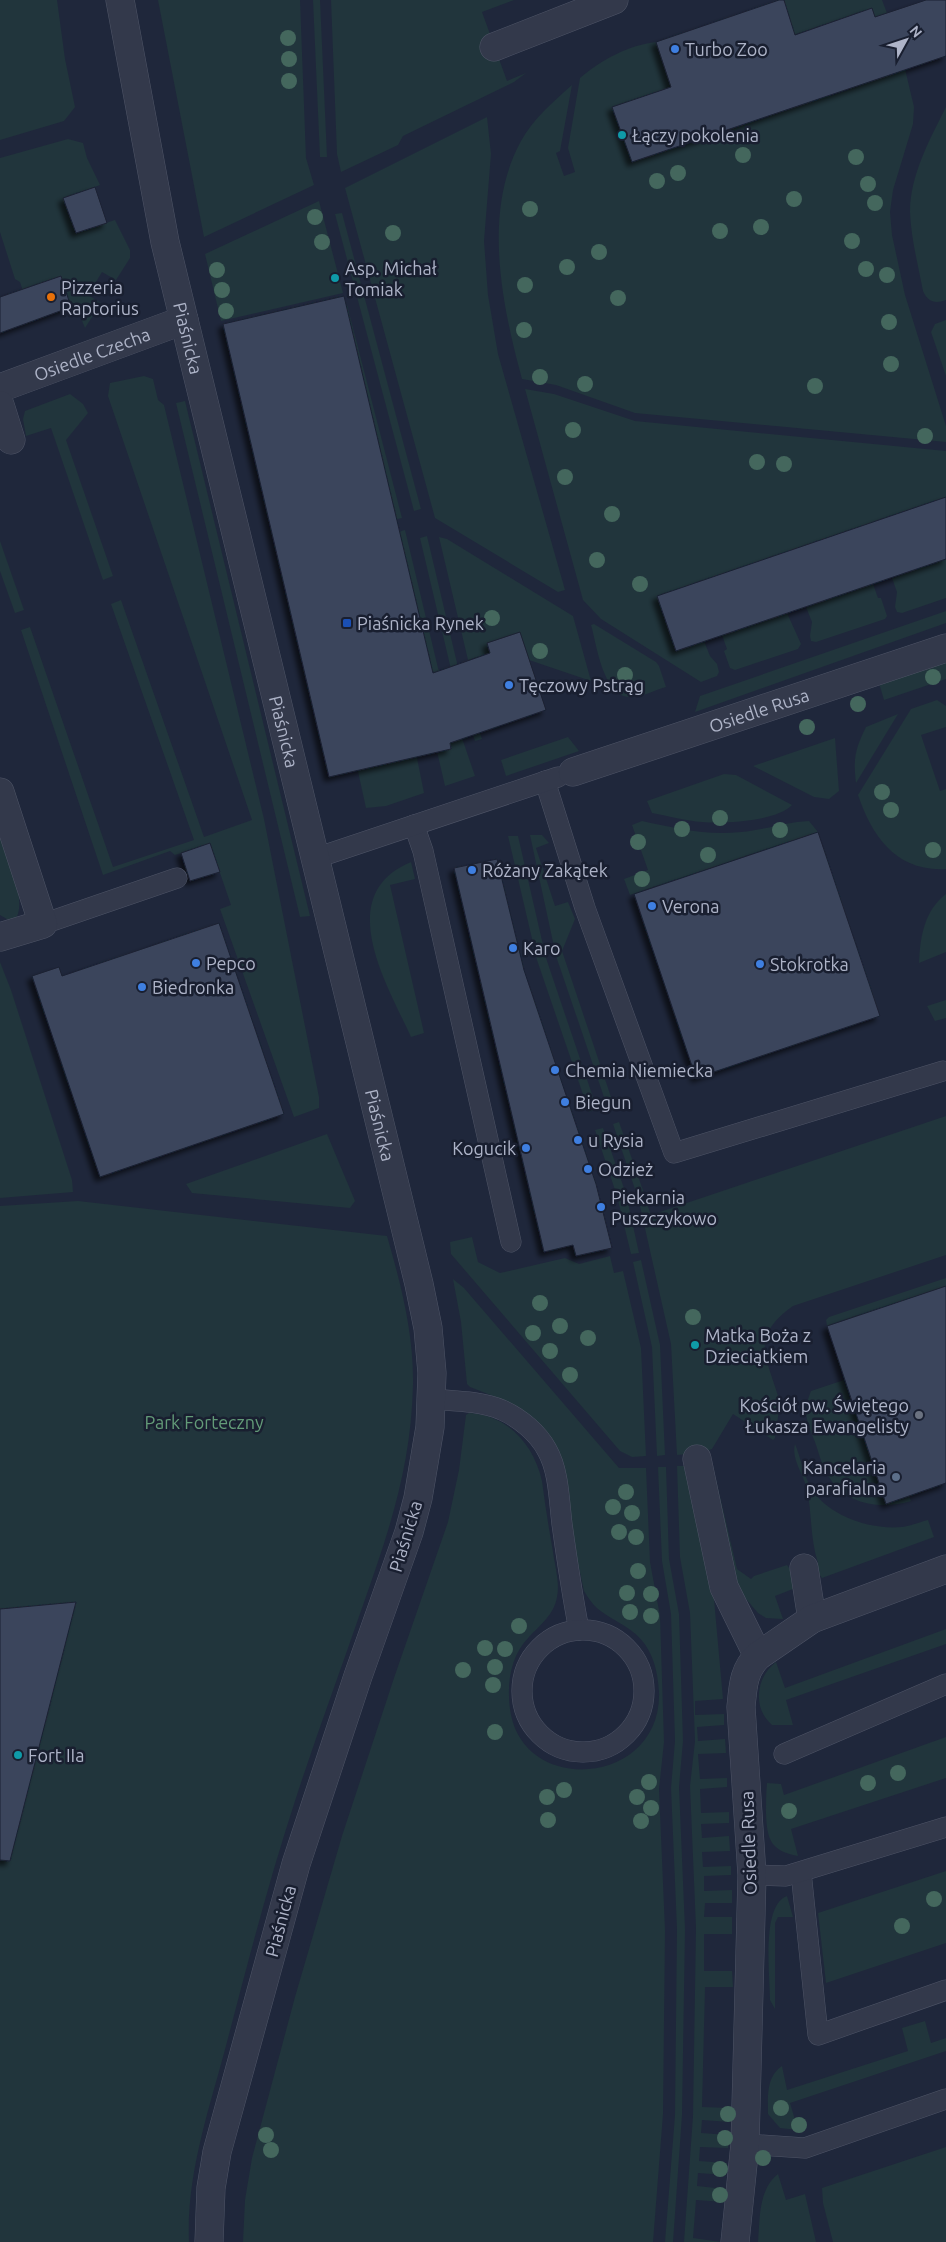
<svg xmlns="http://www.w3.org/2000/svg" width="946" height="2242" viewBox="0 0 946 2242" font-family="Ubuntu,sans-serif">
<style>
.green{fill:#21353c}
.building{fill:#3b445b;stroke:#1a2132;filter:url(#shadow)}
.lines{fill:none;stroke-linecap:round;stroke-linejoin:round}
.service-casing{stroke:#4e5466;stroke-width:21}
.minor-casing{stroke:#4e5466;stroke-width:29}
.service{stroke:#33394b;stroke-width:20}
.minor{stroke:#33394b;stroke-width:28}
.tree{fill:#44675d}
.shop-dot{fill:#3f7fe0;stroke:#191f30;stroke-width:2}
.culture-dot{fill:#0f9aa8;stroke:#191f30;stroke-width:2}
.food-dot{fill:#e8710a;stroke:#191f30;stroke-width:2}
.transit-dot{fill:#1a4fb4;stroke:#191f30;stroke-width:2}
.worship-dot{fill:#6b7280;stroke:#191f30;stroke-width:2}
.service-dot{fill:#5c6f8a;stroke:#191f30;stroke-width:2}
.labels{text-anchor:middle;dominant-baseline:central;stroke-width:5;stroke-linejoin:round;paint-order:stroke}
.poi-label{font-size:18px;fill:#aeb4c8;stroke:#191f30;text-anchor:start}
.street-label{font-size:18px;fill:#aeb4c8;stroke:#191f30}
.park-label{font-size:18px;fill:#639b78;stroke:#191f30}
</style>
<defs>
<filter id="shadow"><feDropShadow dx="-4.5" dy="4.5" stdDeviation="2.5" flood-color="#0009"/></filter>
</defs>
<rect width="100%" height="100%" fill="#1f273b"/>
<g class="green">
<polygon points="0,0 57,0 65,59 75,107 64,121 0,140"/>
<polygon points="158,0 300,0 306,158 314,185 204,237"/>
<polygon points="313,0 320,0 327,157 320,157"/>
<polygon points="331,0 514,0 482,12 507,81 526,73 514,82 403,136 398,145 341,172 337,154"/>
<polygon points="784,0 882,0 887,13 875,17 872,8 776,41 774,33 792,26"/>
<path d="M656,42L665,70L691,80L613,107L632,162L905,69L914,107L913,124L893,190L890,212L892,235L905,295L946,426V442L635,413L556,385L522,379C502,305 482,212 521,141C533,119 554,101 572,85L560,151L556,153L564,176L575,172L568,148L580,78C601,60 629,45 656,42Z"/>
<path d="M946,107V300C935,304 928,302 923,291C918,265 911,238 910,212C910,175 930,139 946,107Z"/>
<polygon points="487,117 491,154 484,241 488,295 498,354 565,590 558,592 435,518 345,188"/>
<polygon points="68,139 83,143 87,158 100,185 64,198 75,233 115,220 130,250 130,258 116,280 102,272 88,295 101,303 85,328 76,306 71,307 60,276 30,287 32,318 20,282 15,279 0,232 0,158"/>
<polygon points="319,201 343,293 221,321 205,254"/>
<polygon points="342,213 421,509 414,511 335,214"/>
<polygon points="347,305 402,518 383,522 334,308"/>
<polygon points="946,320 946,376 931,332 935,324"/>
<polygon points="144,376 153,379 158,400 164,405 264,819 319,1097 319,1108 294,1117 220,909 231,905 210,844 175,855 170,851 103,875 21,630 30,627 113,867 194,840 111,604 121,600 204,837 252,820 108,396 110,383"/>
<polygon points="525,389 554,394 635,421 946,451 946,497 658,596 704,641 710,656 717,664 719,672 717,676 701,682 601,619 583,600"/>
<polygon points="70,394 83,404 88,413 66,440 113,576 103,580 51,428 26,436 23,419 25,411"/>
<polygon points="185,401 310,916 300,917 176,403"/>
<polygon points="405,530 438,668 475,776 445,786 387,535"/>
<polygon points="427,536 457,663 482,739 475,741 450,665 420,538"/>
<polygon points="439,537 447,539 573,616 591,681 529,660 520,632 487,643 490,653 468,660"/>
<polygon points="0,541 24,610 15,613 0,571"/>
<polygon points="946,559 946,598 902,613 897,612 895,607 897,592 892,578"/>
<polygon points="873,584 878,598 881,598 887,616 885,619 816,642 811,641 810,636 812,622 806,607"/>
<polygon points="946,611 946,623 695,712 700,696"/>
<polygon points="787,613 801,644 798,649 735,670 730,668 724,651 727,649 722,635"/>
<path d="M594,624L656,662L659,666L666,687C655,690 642,697 632,697C603,699 597,645 591,625Z"/>
<polygon points="946,661 946,679 884,700 879,683"/>
<path d="M937,700L946,706V727L921,735L940,791L946,789V869C896,872 872,836 858,795L911,709Z"/>
<path d="M898,714L856,783C853,759 855,749 866,727Z"/>
<polygon points="568,737 579,751 506,776 501,760"/>
<polygon points="835,738 839,791 829,799 814,797 753,766"/>
<polygon points="416,753 424,793 386,806 366,808 357,767"/>
<path d="M724,774L736,775L792,805C777,821 725,824 702,822C686,821 669,816 652,813L647,801Z"/>
<path d="M642,821C675,828 707,836 741,832C764,830 786,822 809,821L818,832L630,895L624,879L648,870L632,825Z"/>
<path d="M0,834C6,853 32,910 12,922L0,915Z"/>
<polygon points="530,835 542,835 549,843 536,848 555,906 568,902 575,919 562,951 613,1103 607,1106 556,956"/>
<polygon points="508,836 518,836 546,958 597,1109 589,1112 537,960"/>
<path d="M411,862L415,879L390,885L424,1033L411,1037C387,984 332,895 411,862Z"/>
<path d="M946,894V952L919,963C920,937 924,911 946,894Z"/>
<polygon points="0,962 11,990 72,1180 73,1192 0,1198"/>
<polygon points="946,1000 946,1018 935,1021 927,1006"/>
<path d="M946,1116V1255L793,1306C750,1337 766,1355 778,1396C781,1408 776,1426 775,1438L773,1440L733,1414L712,1449L709,1450L737,1569L751,1579L754,1576L787,1565C793,1573 795,1579 793,1589L775,1596L783,1619L766,1618L758,1613L734,1585L702,1453L677,1455L671,1344L640,1206L647,1204L651,1215Z"/>
<polygon points="619,1122 645,1196 638,1198 613,1124"/>
<polygon points="603,1128 626,1194 639,1253 631,1254 617,1196 595,1130"/>
<polygon points="327,1134 355,1201 350,1208 192,1193 186,1184"/>
<path d="M78,1201L387,1236C401,1284 414,1335 413,1385C411,1468 389,1531 362,1608C340,1672 316,1736 295,1801C269,1880 248,1962 227,2042C210,2107 186,2174 189,2242H0V1206Z"/>
<polygon points="472,1237 478,1262 500,1273 565,1258 579,1264 610,1256 614,1273 623,1271 641,1348 646,1456 632,1457 620,1451 451,1254 450,1242"/>
<polygon points="641,1260 660,1345 665,1455 657,1456 652,1347 633,1262"/>
<polygon points="946,1278 946,1286 827,1326 826,1320 829,1317"/>
<path d="M453,1279L464,1288L619,1468H646L650,1562L660,1616L664,1742L659,1789L665,1930L663,2114L653,2242H243L245,2200L252,2158L295,1997L342,1836L394,1678L448,1522L459,1470L466,1415L469,1413C508,1415 534,1445 542,1481C545,1505 549,1529 553,1552C555,1567 560,1583 557,1597C554,1615 540,1625 529,1637C509,1657 506,1688 511,1715C528,1797 662,1784 659,1692C658,1678 656,1664 649,1651C638,1629 616,1623 598,1609C592,1604 588,1597 584,1591L552,1441C533,1411 502,1399 470,1387L467,1384L461,1322Z"/>
<path d="M844,1380L886,1503L909,1496L911,1501C882,1510 846,1505 829,1477C822,1467 819,1453 815,1442C807,1421 802,1413 811,1391Z"/>
<path d="M795,1444C801,1458 804,1478 813,1491C831,1517 872,1530 902,1527C911,1526 920,1522 928,1520L934,1537L822,1578L812,1565L818,1563C810,1538 812,1514 807,1489C803,1473 791,1459 795,1444Z"/>
<polygon points="677,1466 690,1466 713,1588 723,1699 695,1701 695,1715 724,1714 724,1725 697,1727 698,1741 725,1739 726,1753 698,1754 700,1779 727,1778 727,1787 700,1789 701,1813 729,1812 729,1823 701,1824 702,1838 729,1836 730,1851 702,1852 703,1867 731,1866 731,1875 704,1876 704,1891 732,1890 732,1903 705,1903 704,1917 732,1917 732,1934 704,1934 704,1971 732,1971 733,1987 705,1987 702,2107 730,2108 730,2122 702,2120 701,2133 729,2135 728,2148 700,2147 699,2161 727,2163 726,2175 698,2173 697,2186 725,2189 724,2202 696,2200 693,2238 721,2242 684,2242 693,2116 696,1928 690,1786 695,1741 690,1613 680,1557"/>
<polygon points="658,1467 666,1467 669,1559 679,1614 683,1741 679,1787 685,1929 682,2115 673,2242 665,2242 675,2115 677,1929 671,1788 675,1741 671,1614 662,1561"/>
<path d="M946,1629V1644L786,1700L793,1725H772C752,1708 756,1677 776,1662L785,1688Z"/>
<path d="M946,1737V1778L791,1829L798,1856C771,1851 767,1840 766,1814C766,1804 766,1793 767,1783L781,1784L784,1795Z"/>
<polygon points="946,1871 946,1943 826,1983 818,1913"/>
<path d="M787,1896L793,1917H778L775,1923V2009L770,2000C770,1976 761,1905 787,1896Z"/>
<path d="M925,2021L931,2043L946,2038V2051L790,2103L798,2130L780,2128L768,2114C768,2097 766,2077 782,2066L787,2090L908,2051L902,2028Z"/>
<polygon points="946,2147 946,2242 833,2242 823,2203 822,2188"/>
<path d="M778,2174L786,2200L805,2194L816,2242H758C760,2219 758,2190 778,2174Z"/>
</g>
<g class="building">
<polygon points="779,0 784,0 795,35 872,8 875,17 926,0 946,0 946,56 632,162 612,107 671,87 656,42"/>
<polygon points="95,187 107,223 76,233 63,198"/>
<polygon points="61,276 71,307 0,333 0,297"/>
<polygon points="344,296 433,673 490,653 487,643 520,632 546,710 450,743 451,749 329,777 223,324"/>
<polygon points="946,497 946,559 676,651 657,596"/>
<polygon points="818,832 880,1016 696,1078 634,894"/>
<polygon points="210,843 220,872 190,881 181,853"/>
<polygon points="497,859 524,970 596,1184 612,1248 576,1256 573,1245 544,1252 454,868"/>
<polygon points="219,923 284,1114 100,1177 32,976 59,967 62,976"/>
<polygon points="946,1286 946,1483 886,1504 827,1326"/>
<polygon points="76,1602 10,1861 0,1860 0,1609"/>
</g>
<g class="lines">
<defs>
<g id="service">
<polyline points="545,781 585,908 674,1153 943,1071"/>
<polyline points="414,825 423,851 511,1242"/>
<polyline points="316,858 558,777"/>
<polyline points="43,924 177,878"/>
<path d="M431,1399C455,1401 480,1401 502,1410C520,1418 538,1433 547,1450C559,1471 559,1500 562,1524C567,1560 572,1594 579,1630"/>
<circle cx="583" cy="1691" r="61"/>
<polyline points="784,1754 946,1684"/>
<polyline points="801,1872 818,2035 946,1990"/>
<polyline points="752,1875 786,1876 946,1827"/>
<polyline points="745,2144 805,2148 946,2099"/>
</g>
<g id="minor">
<path id="s1" d="M120,0L165,242L419,1284L428,1328L432,1373L430,1427L418,1498L409,1532L358,1676L296,1864L217,2152L211,2188L209,2242"/>
<polyline points="494,47 614,0"/>
<path id="s2" d="M0,388L184,320"/>
<polyline points="0,405 11,440"/>
<path id="s3" d="M573,772L946,648"/>
<polyline points="0,792 43,924 0,937"/>
<polyline points="697,1459 724,1587 758,1656"/>
<polyline points="804,1568 812,1619"/>
<path d="M735,2242L745,2144L752,1875L741,1707C743,1687 743,1671 758,1656L812,1619L946,1569"/>
</g>
</defs>
<use href="#service" class="service-casing"/>
<use href="#minor" class="minor-casing"/>
<use href="#service" class="service"/>
<use href="#minor" class="minor"/>
</g>
<g class="tree">
<circle cx="288" cy="38" r="8"/>
<circle cx="289" cy="59" r="8"/>
<circle cx="289" cy="81" r="8"/>
<circle cx="743" cy="155" r="8"/>
<circle cx="856" cy="157" r="8"/>
<circle cx="678" cy="173" r="8"/>
<circle cx="657" cy="181" r="8"/>
<circle cx="868" cy="184" r="8"/>
<circle cx="794" cy="199" r="8"/>
<circle cx="875" cy="203" r="8"/>
<circle cx="530" cy="209" r="8"/>
<circle cx="315" cy="217" r="8"/>
<circle cx="761" cy="227" r="8"/>
<circle cx="720" cy="231" r="8"/>
<circle cx="393" cy="233" r="8"/>
<circle cx="852" cy="241" r="8"/>
<circle cx="322" cy="242" r="8"/>
<circle cx="599" cy="252" r="8"/>
<circle cx="567" cy="267" r="8"/>
<circle cx="866" cy="269" r="8"/>
<circle cx="217" cy="270" r="8"/>
<circle cx="887" cy="275" r="8"/>
<circle cx="525" cy="285" r="8"/>
<circle cx="222" cy="290" r="8"/>
<circle cx="618" cy="298" r="8"/>
<circle cx="226" cy="311" r="8"/>
<circle cx="889" cy="322" r="8"/>
<circle cx="524" cy="330" r="8"/>
<circle cx="891" cy="364" r="8"/>
<circle cx="540" cy="377" r="8"/>
<circle cx="585" cy="384" r="8"/>
<circle cx="815" cy="386" r="8"/>
<circle cx="573" cy="430" r="8"/>
<circle cx="925" cy="436" r="8"/>
<circle cx="757" cy="462" r="8"/>
<circle cx="784" cy="464" r="8"/>
<circle cx="565" cy="477" r="8"/>
<circle cx="612" cy="514" r="8"/>
<circle cx="597" cy="560" r="8"/>
<circle cx="640" cy="584" r="8"/>
<circle cx="492" cy="618" r="8"/>
<circle cx="540" cy="651" r="8"/>
<circle cx="625" cy="675" r="8"/>
<circle cx="933" cy="677" r="8"/>
<circle cx="858" cy="704" r="8"/>
<circle cx="807" cy="727" r="8"/>
<circle cx="882" cy="792" r="8"/>
<circle cx="891" cy="810" r="8"/>
<circle cx="720" cy="818" r="8"/>
<circle cx="682" cy="829" r="8"/>
<circle cx="780" cy="830" r="8"/>
<circle cx="638" cy="842" r="8"/>
<circle cx="933" cy="850" r="8"/>
<circle cx="708" cy="855" r="8"/>
<circle cx="642" cy="879" r="8"/>
<circle cx="540" cy="1303" r="8"/>
<circle cx="693" cy="1317" r="8"/>
<circle cx="560" cy="1326" r="8"/>
<circle cx="533" cy="1333" r="8"/>
<circle cx="588" cy="1338" r="8"/>
<circle cx="550" cy="1351" r="8"/>
<circle cx="570" cy="1375" r="8"/>
<circle cx="626" cy="1492" r="8"/>
<circle cx="613" cy="1507" r="8"/>
<circle cx="632" cy="1513" r="8"/>
<circle cx="619" cy="1532" r="8"/>
<circle cx="636" cy="1537" r="8"/>
<circle cx="638" cy="1571" r="8"/>
<circle cx="627" cy="1593" r="8"/>
<circle cx="651" cy="1594" r="8"/>
<circle cx="630" cy="1612" r="8"/>
<circle cx="651" cy="1616" r="8"/>
<circle cx="519" cy="1626" r="8"/>
<circle cx="485" cy="1648" r="8"/>
<circle cx="505" cy="1649" r="8"/>
<circle cx="495" cy="1667" r="8"/>
<circle cx="463" cy="1670" r="8"/>
<circle cx="493" cy="1685" r="8"/>
<circle cx="495" cy="1732" r="8"/>
<circle cx="898" cy="1773" r="8"/>
<circle cx="649" cy="1782" r="8"/>
<circle cx="868" cy="1783" r="8"/>
<circle cx="564" cy="1790" r="8"/>
<circle cx="547" cy="1797" r="8"/>
<circle cx="637" cy="1797" r="8"/>
<circle cx="651" cy="1808" r="8"/>
<circle cx="789" cy="1811" r="8"/>
<circle cx="548" cy="1820" r="8"/>
<circle cx="641" cy="1821" r="8"/>
<circle cx="934" cy="1899" r="8"/>
<circle cx="902" cy="1926" r="8"/>
<circle cx="781" cy="2108" r="8"/>
<circle cx="728" cy="2114" r="8"/>
<circle cx="799" cy="2125" r="8"/>
<circle cx="266" cy="2135" r="8"/>
<circle cx="725" cy="2138" r="8"/>
<circle cx="271" cy="2150" r="8"/>
<circle cx="763" cy="2158" r="8"/>
<circle cx="720" cy="2169" r="8"/>
<circle cx="720" cy="2195" r="8"/>
</g>
<g class="shop-dot">
<circle cx="675" cy="49" r="5"/>
<circle cx="509" cy="685" r="5"/>
<circle cx="472" cy="870" r="5"/>
<circle cx="652" cy="906" r="5"/>
<circle cx="513" cy="948" r="5"/>
<circle cx="196" cy="963" r="5"/>
<circle cx="760" cy="964" r="5"/>
<circle cx="142" cy="987" r="5"/>
<circle cx="555" cy="1070" r="5"/>
<circle cx="565" cy="1102" r="5"/>
<circle cx="578" cy="1140" r="5"/>
<circle cx="526" cy="1148" r="5"/>
<circle cx="588" cy="1169" r="5"/>
<circle cx="601" cy="1207" r="5"/>
</g>
<g class="culture-dot">
<circle cx="622" cy="135" r="5"/>
<circle cx="335" cy="278" r="5"/>
<circle cx="695" cy="1345" r="5"/>
<circle cx="18" cy="1755" r="5"/>
</g>
<circle class="food-dot" cx="51" cy="297" r="5"/>
<rect class="transit-dot" x="342" y="618" width="10" height="10" rx="2.5"/>
<circle class="worship-dot" cx="919" cy="1415" r="5"/>
<circle class="service-dot" cx="896" cy="1477" r="5"/>
<g class="labels">
<g class="poi-label">
<text x="685" y="49">Turbo Zoo</text>
<text x="632" y="135">Łączy pokolenia</text>
<text x="345" y="268">Asp. Michał<tspan x="345" dy="21">Tomiak</tspan></text>
<text x="61" y="287">Pizzeria<tspan x="61" dy="21">Raptorius</tspan></text>
<text x="357" y="623">Piaśnicka Rynek</text>
<text x="519" y="685">Tęczowy Pstrąg</text>
<text x="482" y="870">Różany Zakątek</text>
<text x="662" y="906">Verona</text>
<text x="523" y="948">Karo</text>
<text x="206" y="963">Pepco</text>
<text x="770" y="964">Stokrotka</text>
<text x="152" y="987">Biedronka</text>
<text x="565" y="1070">Chemia Niemiecka</text>
<text x="575" y="1102">Biegun</text>
<text x="588" y="1140">u Rysia</text>
<text x="516" y="1148" text-anchor="end">Kogucik</text>
<text x="598" y="1169">Odzież</text>
<text x="611" y="1197">Piekarnia<tspan x="611" dy="21">Puszczykowo</tspan></text>
<text x="705" y="1335">Matka Boża z<tspan x="705" dy="21">Dzieciątkiem</tspan></text>
<text x="909" y="1405" text-anchor="end">Kościół pw. Świętego<tspan x="909" dy="21">Łukasza Ewangelisty</tspan></text>
<text x="886" y="1467" text-anchor="end">Kancelaria<tspan x="886" dy="21">parafialna</tspan></text>
<text x="28" y="1755">Fort IIa</text>
</g>
<g class="street-label">
<text stroke="none"><textPath href="#s1" startOffset="345">Piaśnicka</textPath></text>
<text stroke="none"><textPath href="#s2" startOffset="98">Osiedle Czecha</textPath></text>
<text stroke="none"><textPath href="#s3" startOffset="196">Osiedle Rusa</textPath></text>
<text stroke="none"><textPath href="#s1" startOffset="750">Piaśnicka</textPath></text>
<text stroke="none"><textPath href="#s1" startOffset="1155">Piaśnicka</textPath></text>
<text transform="translate(405 1536) rotate(-73)">Piaśnicka</text>
<text transform="translate(748 1843) rotate(-92)">Osiedle Rusa</text>
<text transform="translate(280 1921) rotate(-75)">Piaśnicka</text>
</g>
<g class="park-label">
<text x="204" y="1422">Park Forteczny</text>
</g>
</g>
<g transform="translate(906 40) rotate(50)" stroke="#191f30" stroke-width="4" paint-order="stroke">
<path d="M0-4L9 19L0 12L-9 19Z" fill="#aeb4c8"/>
<text y="-8" font-size="14" font-weight="bold" text-anchor="middle" fill="#aeb4c8">N</text>
</g>
</svg>
